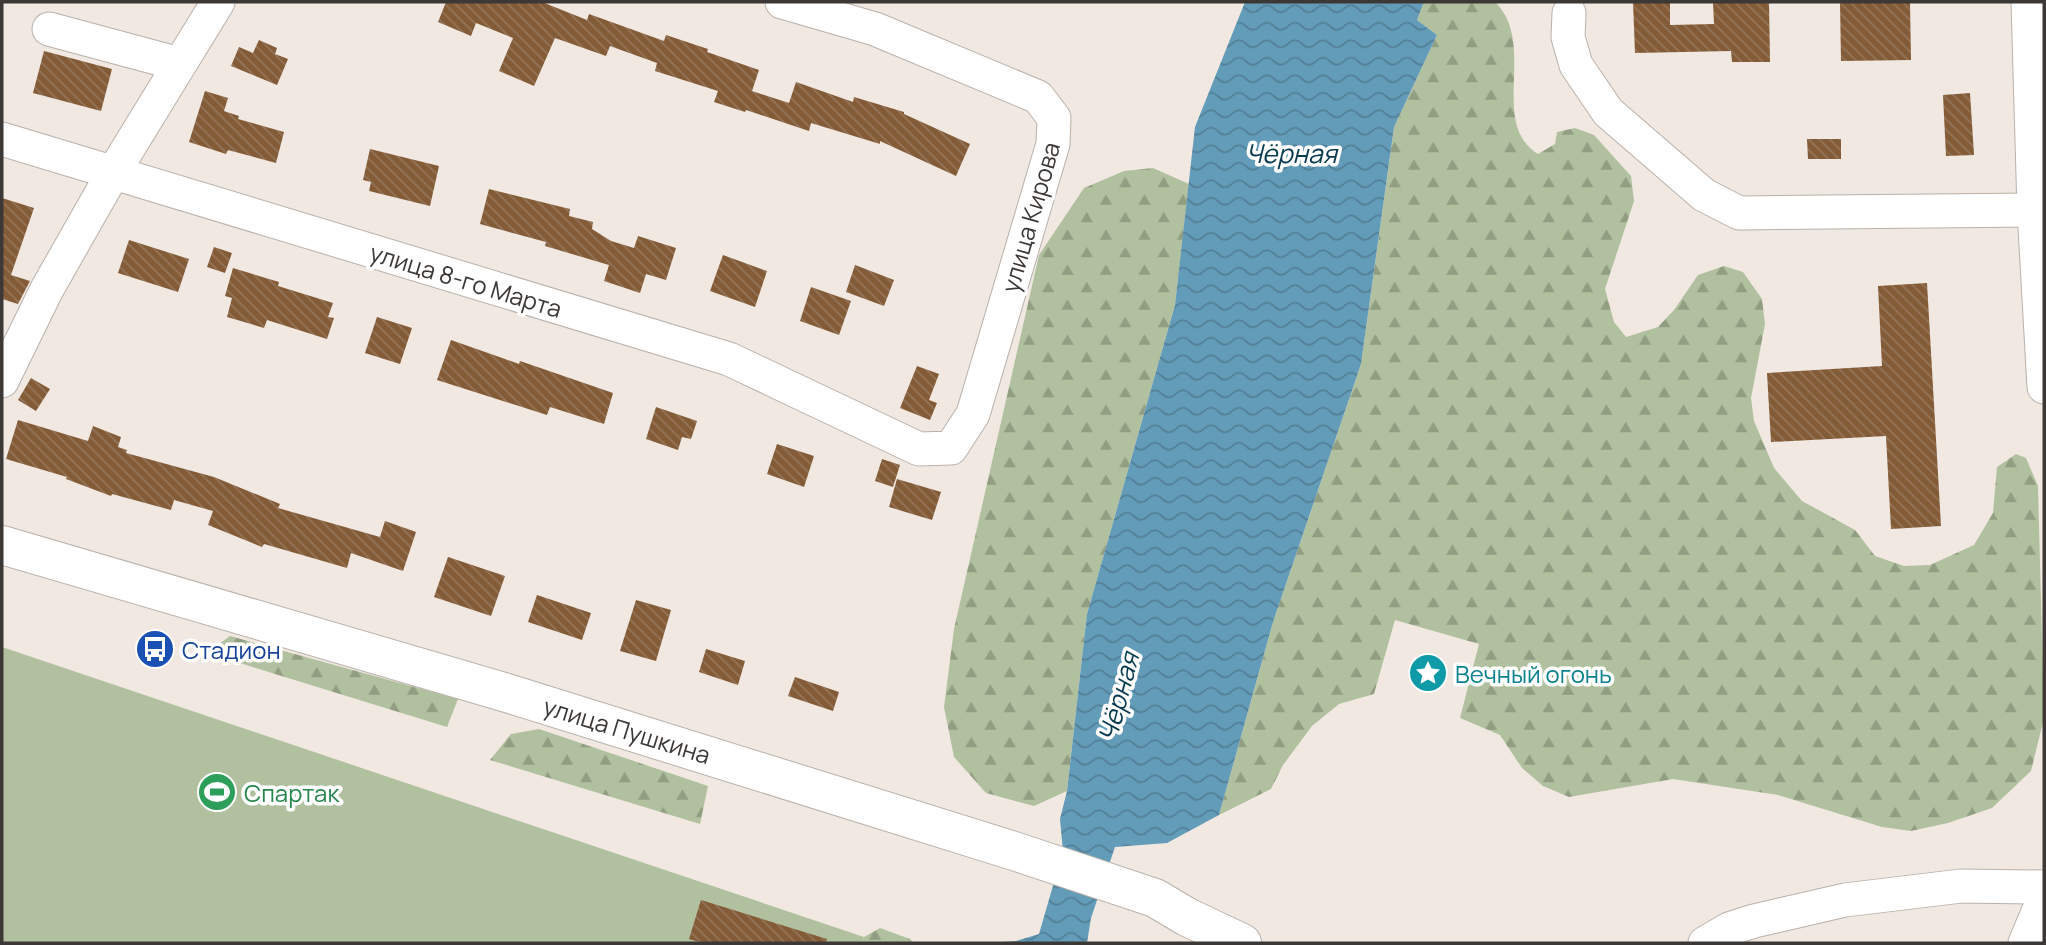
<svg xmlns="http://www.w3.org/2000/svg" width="2046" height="945" viewBox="0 0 2046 945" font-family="Manrope,sans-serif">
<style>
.forest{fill:url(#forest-firs)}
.green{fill:#b1c19f}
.water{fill:url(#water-waves)}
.building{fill:url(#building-back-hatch)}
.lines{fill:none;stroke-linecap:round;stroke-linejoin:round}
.minor-casing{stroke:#b9b1aa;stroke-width:35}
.major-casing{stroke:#b9b1aa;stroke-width:40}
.minor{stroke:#fff;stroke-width:33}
.major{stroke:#fff;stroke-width:38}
.labels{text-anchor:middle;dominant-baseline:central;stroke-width:7;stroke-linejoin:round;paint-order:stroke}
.street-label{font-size:24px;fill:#3c3835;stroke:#fff}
.transit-label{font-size:24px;fill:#164399;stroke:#fff;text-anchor:start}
.culture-label{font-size:24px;fill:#0d838f;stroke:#fff;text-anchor:start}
.leisure-label{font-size:24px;fill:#27864d;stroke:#fff;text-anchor:start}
.water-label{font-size:26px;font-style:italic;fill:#073a4f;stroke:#fff}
</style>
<defs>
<pattern id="forest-firs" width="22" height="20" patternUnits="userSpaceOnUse" patternTransform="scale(1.75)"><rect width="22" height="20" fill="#b1c19f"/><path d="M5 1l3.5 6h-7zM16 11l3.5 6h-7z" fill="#919e82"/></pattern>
<pattern id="water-waves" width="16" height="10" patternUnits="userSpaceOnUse" patternTransform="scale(1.75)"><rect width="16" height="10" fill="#639cb9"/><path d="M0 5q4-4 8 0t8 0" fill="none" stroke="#538097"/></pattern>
<pattern id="building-back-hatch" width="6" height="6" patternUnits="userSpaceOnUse" patternTransform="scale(1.75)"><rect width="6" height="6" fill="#845b37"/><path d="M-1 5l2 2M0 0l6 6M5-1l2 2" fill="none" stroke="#94755a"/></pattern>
</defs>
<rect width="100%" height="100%" fill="#f0e8e1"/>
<g class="forest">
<path d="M1424,2H1495C1538,44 1488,123 1538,154L1555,144L1557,132L1575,128L1594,135L1631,176L1634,201L1605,289L1614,322L1626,337L1658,327L1674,310L1698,275L1724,266L1743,272L1762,299L1765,324L1751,398L1754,421L1774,468L1802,501L1855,530L1875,556L1904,566L1930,565L1974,545L1993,513L1997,467L2016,454L2026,458L2038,486L2044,718L2031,771L1992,808L1948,823L1911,831L1882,827L1778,795L1673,779L1569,797L1543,786L1522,768L1500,735L1460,718L1479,644L1395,620L1374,694L1339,704L1312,726L1283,765L1271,789L1219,815L1273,622L1361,364L1394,127L1437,35L1417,20Z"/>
<polygon points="1153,168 1189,184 1175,305 1087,614 1067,791 1034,806 986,793 954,757 944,707 954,629 1039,255 1084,188 1124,171"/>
<polygon points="230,636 458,699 447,727 207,653"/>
<polygon points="539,729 708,786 700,824 490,760 511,734"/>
<polygon points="880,928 910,939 914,943 862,943 864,937"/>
</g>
<polygon class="green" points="2,647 864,937 862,943 2,943"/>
<polygon class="water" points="1245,2 1424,2 1417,20 1437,35 1394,127 1361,364 1273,622 1219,815 1167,843 1115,847 1091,918 1087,943 989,943 1016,941 1039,934 1063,851 1060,819 1067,791 1087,614 1175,305 1195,127"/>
<g class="building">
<polygon points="446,2 542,2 587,20 589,14 664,41 666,35 708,49 707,52 759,70 752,91 789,103 796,82 853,102 854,97 904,112 904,114 970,144 956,176 880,141 880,144 811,123 809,131 746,110 745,112 714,102 718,91 655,71 657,63 610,46 606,56 555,38 534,86 499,71 513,38 476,23 471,36 438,22"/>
<polygon points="1633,2 1670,2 1670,25 1714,24 1713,2 1769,2 1770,62 1732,62 1731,51 1635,53"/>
<polygon points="1840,2 1910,2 1911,60 1841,61"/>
<polygon points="259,40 277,48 275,54 288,59 277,85 231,66 239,47 253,53"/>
<polygon points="44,51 112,69 101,111 33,93"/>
<polygon points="205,91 228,98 224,111 239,116 238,119 284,132 276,163 228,150 226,154 189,142"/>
<polygon points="1970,93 1974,155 1946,156 1943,95"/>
<polygon points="1807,139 1841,139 1841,159 1808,159"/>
<polygon points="370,149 439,166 430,206 369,191 371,182 363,180"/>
<polygon points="489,189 570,209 569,216 593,222 592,229 611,241 634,248 638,236 676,248 666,280 646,274 640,293 604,281 609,265 545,246 546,242 480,224"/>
<polygon points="2,198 34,208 11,275 30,281 18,304 2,299"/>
<polygon points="129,240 189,259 178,292 118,273"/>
<polygon points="214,247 232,253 225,273 207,267"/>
<polygon points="723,255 767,271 755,307 710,291"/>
<polygon points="855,265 894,280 884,306 846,292"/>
<polygon points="233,268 279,282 278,286 333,303 328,317 334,318 327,339 267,320 264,328 227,317 232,298 225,296"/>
<polygon points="1927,283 1941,526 1891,529 1886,436 1771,442 1767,373 1882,366 1878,286"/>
<polygon points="811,287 851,301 839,335 800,321"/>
<polygon points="377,317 412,328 400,364 365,353"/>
<polygon points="451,340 519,364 520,361 613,393 604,424 550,407 547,415 437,380"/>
<polygon points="917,366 939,374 929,400 937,403 930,420 900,408"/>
<polygon points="31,378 50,389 36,411 18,400"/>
<polygon points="656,407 697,421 691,439 682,437 678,450 646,439"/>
<polygon points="18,420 88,441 93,426 121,437 118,447 127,450 126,453 214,477 280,504 278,508 380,537 385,521 416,532 403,571 351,553 347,568 264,544 262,547 208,525 213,511 174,500 171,510 112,494 111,496 66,479 67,477 6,459"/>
<polygon points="777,444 814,456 804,487 767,474"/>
<polygon points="882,459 900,465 893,487 875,481"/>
<polygon points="897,479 941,492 932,520 889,507"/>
<polygon points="448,557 505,576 491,616 434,597"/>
<polygon points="537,595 591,613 582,640 528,622"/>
<polygon points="636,600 671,610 656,661 620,651"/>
<polygon points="706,649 745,661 738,685 699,672"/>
<polygon points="795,677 839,692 833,711 788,696"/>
<polygon points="701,900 827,939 826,943 703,943 689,939"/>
</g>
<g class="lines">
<defs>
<g id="minor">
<polyline points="2028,2 2034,210 2044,387"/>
<polyline points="1569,13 1568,37 1576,65 1608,112 1704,195 1739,213 2034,210"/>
<polyline points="49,29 179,64"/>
<polyline points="2,139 729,359 919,449 951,448 973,414 1053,144 1054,118 1038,97 875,29 782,2"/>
<polyline points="2,381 47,289 113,173 218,2"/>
<polyline points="1705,943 1729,929 1754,921 1845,900 1961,886 2044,887"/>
<polyline points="2025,943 2044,898"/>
</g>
<polyline id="major" points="2,545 507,693 1014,851 1155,898 1187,917 1242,943"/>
</defs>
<use href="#minor" class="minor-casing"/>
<use href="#major" class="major-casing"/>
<use href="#minor" class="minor"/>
<use href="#major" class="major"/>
</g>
<defs>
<symbol id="bus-disc" viewBox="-11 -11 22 22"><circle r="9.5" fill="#1a4fb4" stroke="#fff"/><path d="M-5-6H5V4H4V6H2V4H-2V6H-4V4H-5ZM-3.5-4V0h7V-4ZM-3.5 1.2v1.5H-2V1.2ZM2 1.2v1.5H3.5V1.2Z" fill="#fff"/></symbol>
<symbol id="sight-disc" viewBox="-11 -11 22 22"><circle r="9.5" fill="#0f9aa8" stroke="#fff"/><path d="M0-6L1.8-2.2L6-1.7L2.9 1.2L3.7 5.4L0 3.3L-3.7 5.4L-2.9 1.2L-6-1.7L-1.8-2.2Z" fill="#fff"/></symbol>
<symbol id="stadium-disc" viewBox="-11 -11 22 22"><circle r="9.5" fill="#2e9e5b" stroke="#fff"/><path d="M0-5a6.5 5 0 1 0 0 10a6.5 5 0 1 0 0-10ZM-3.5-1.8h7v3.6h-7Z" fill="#fff"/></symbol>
</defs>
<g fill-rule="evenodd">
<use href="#bus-disc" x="133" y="627" width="44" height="44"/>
<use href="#sight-disc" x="1406" y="651" width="44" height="44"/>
<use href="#stadium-disc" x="195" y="770" width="44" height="44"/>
</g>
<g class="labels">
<g class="street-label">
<text transform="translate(1030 217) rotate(-74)">улица Кирова</text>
<text transform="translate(466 280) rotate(17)">улица 8-го Марта</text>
<text transform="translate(627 730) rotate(17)">улица Пушкина</text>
</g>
<g class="transit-label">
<text x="182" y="649">Стадион</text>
</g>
<g class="culture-label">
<text x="1455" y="673">Вечный огонь</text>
</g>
<g class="leisure-label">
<text x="244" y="792">Спартак</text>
</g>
<g class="water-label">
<text x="1291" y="153">Чёрная</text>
<text transform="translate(1118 697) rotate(-75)">Чёрная</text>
</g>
</g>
<rect width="2046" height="945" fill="none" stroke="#3c3835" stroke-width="7"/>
</svg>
